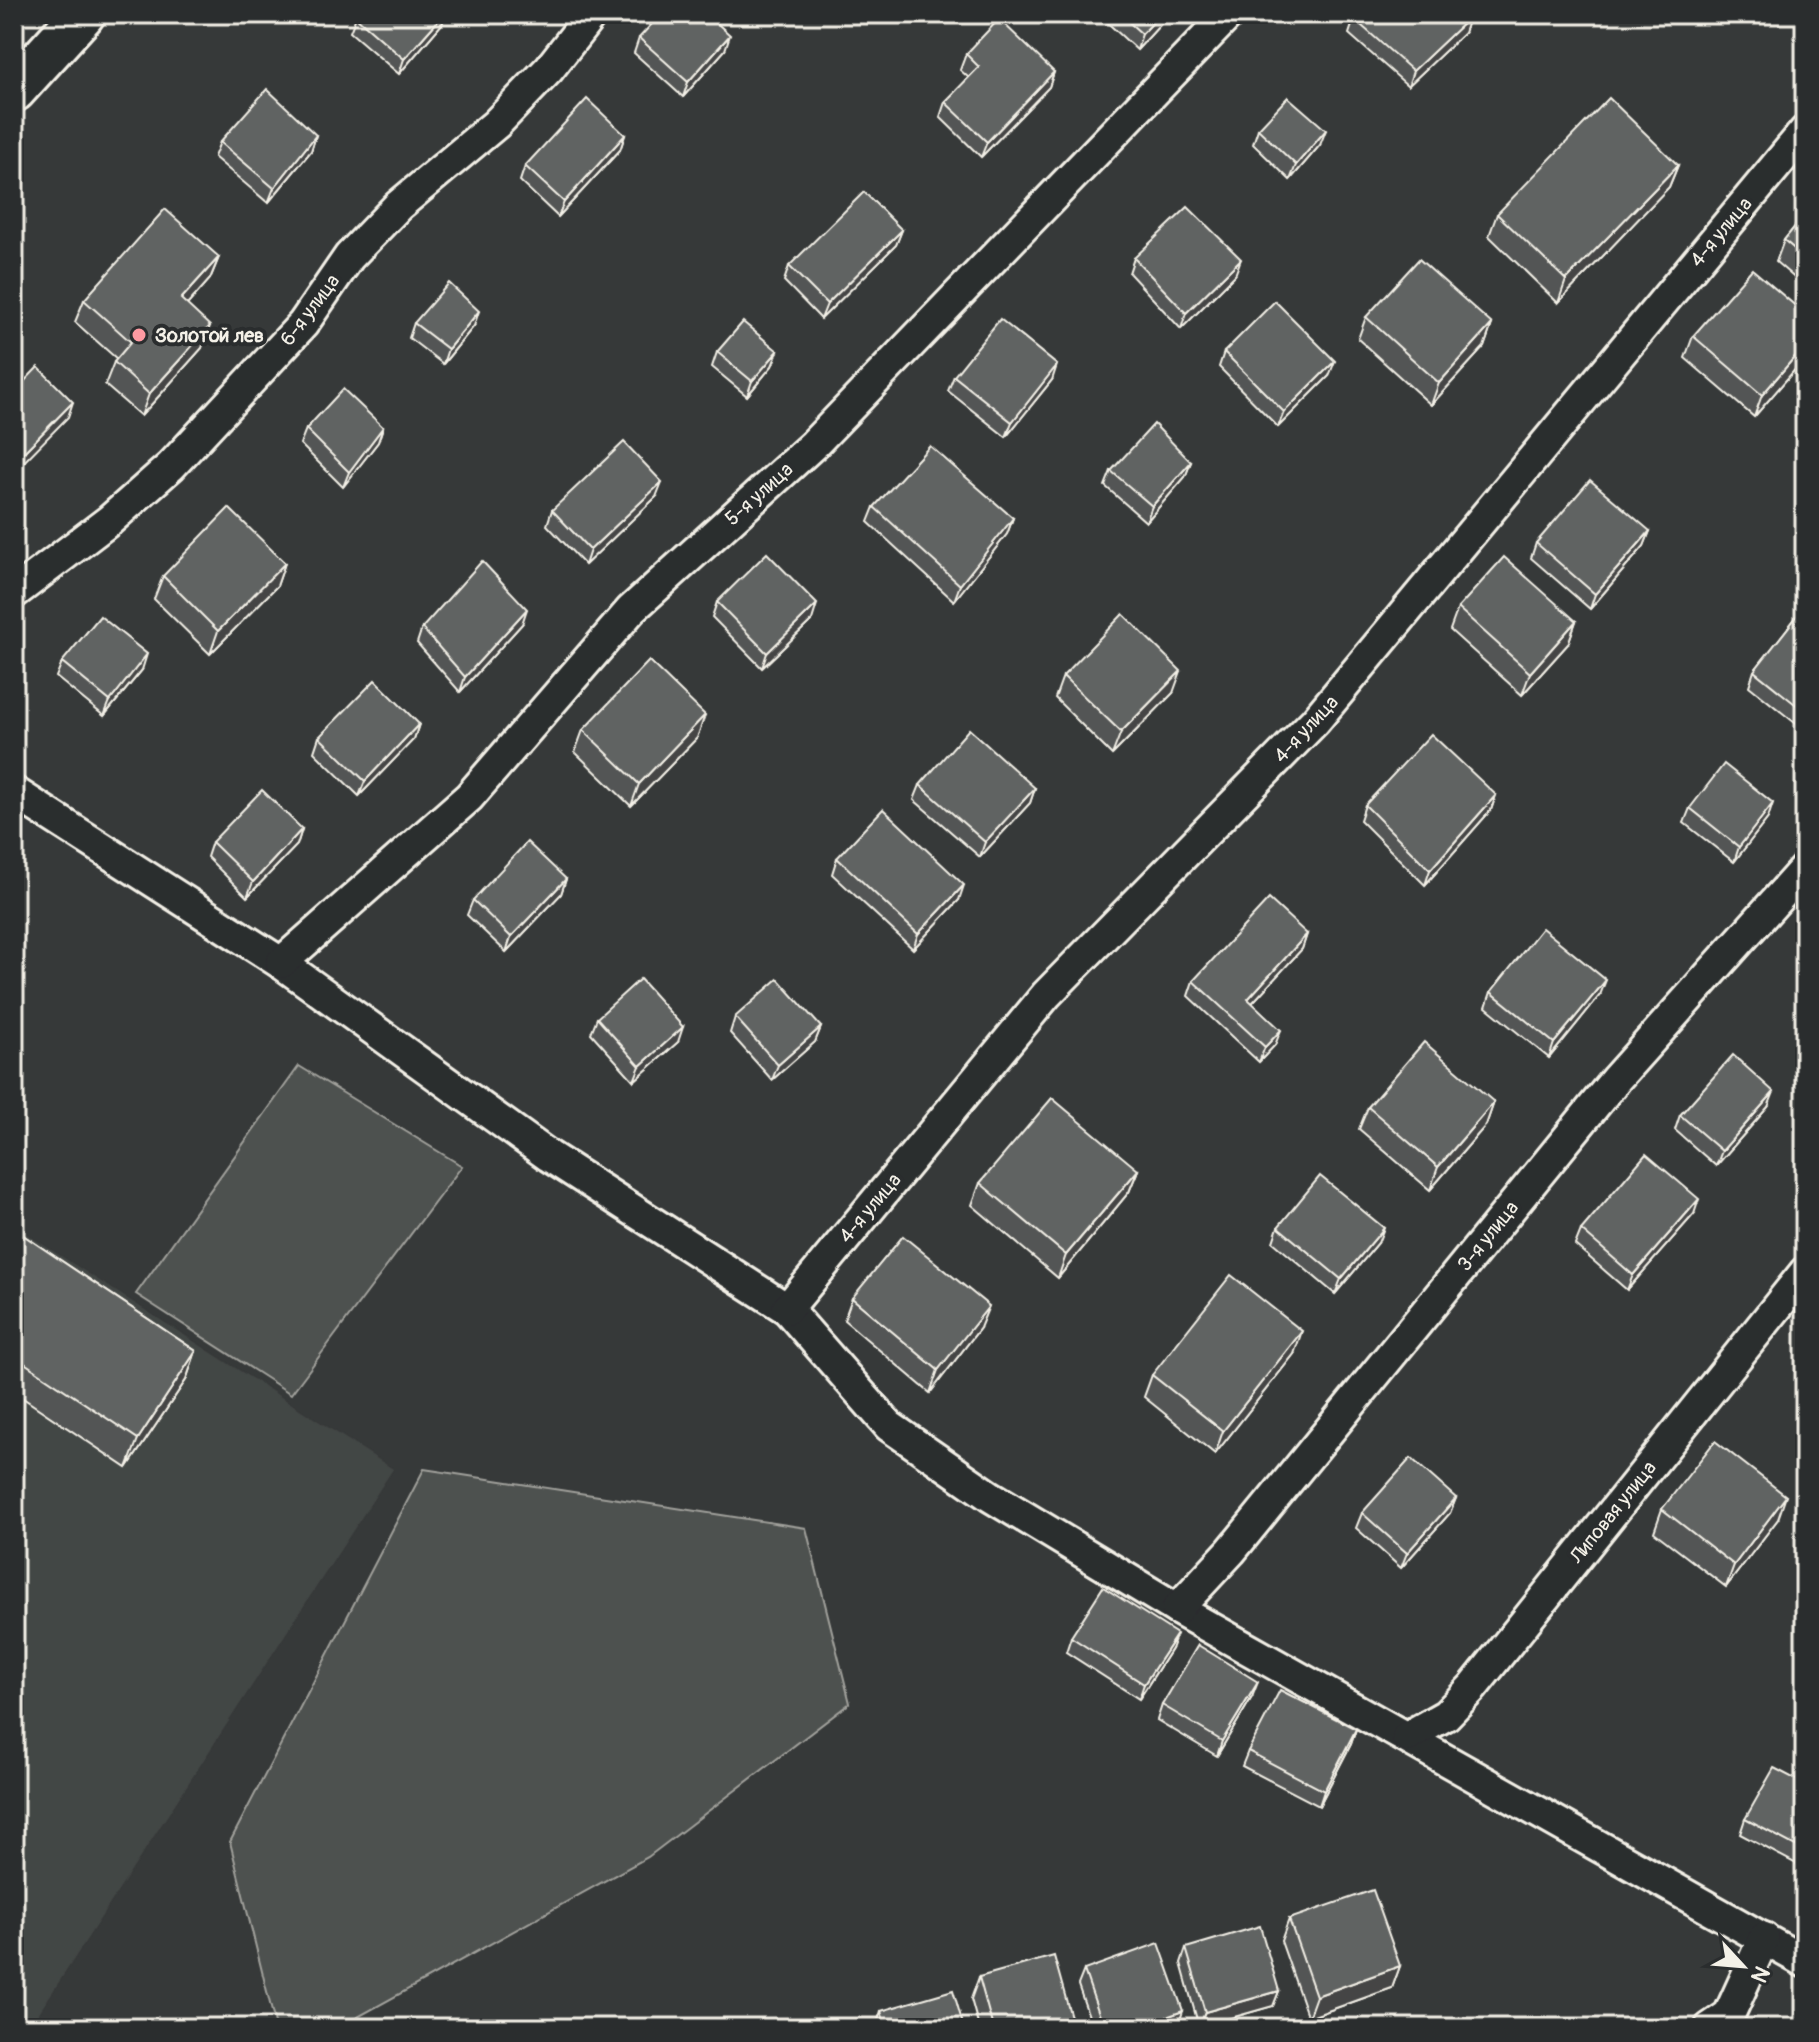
<svg xmlns="http://www.w3.org/2000/svg" width="1819" height="2042" viewBox="0 0 1819 2042" font-family="Pangolin,sans-serif">
<style>
.built{fill:#434645}
.green{fill:#4e514f;stroke:#a1a19c;stroke-width:2}
.lines{fill:none;stroke-linecap:round;stroke-linejoin:round}
.minor-casing{stroke:#f4f1e8;stroke-width:36}
.secondary-casing{stroke:#f4f1e8;stroke-width:48}
.minor{stroke:#2a2d2e;stroke-width:30}
.secondary{stroke:#2a2d2e;stroke-width:42}
.wall{fill:#535554;stroke:#f4f1e8;stroke-width:2}
.shaded-wall{fill:#444545;stroke:#f4f1e8;stroke-width:2}
.building{fill:#616362;stroke:#f4f1e8;stroke-width:2}
.poi-dot{fill:#ff9aa2;stroke:#2a2d2e;stroke-width:3}
.labels{text-anchor:middle;dominant-baseline:central;stroke-width:8;stroke-linejoin:round;paint-order:stroke}
.street-label{font-size:20px;fill:#f4f1e8;stroke:#2a2d2e}
.poi-label{font-size:20px;font-weight:bold;fill:#f4f1e8;stroke:#2a2d2e;text-anchor:start}
</style>
<rect width="100%" height="100%" fill="#363939"/>
<filter id="ink" filterUnits="userSpaceOnUse"><feTurbulence type="fractalNoise" baseFrequency=".0125" numOctaves="2"/><feDisplacementMap in="SourceGraphic" scale="16" xChannelSelector="R" yChannelSelector="G"/><feConvolveMatrix kernelMatrix="1 2 1 2 8 2 1 2 1" color-interpolation-filters="sRGB"/></filter>
<g filter="url(#ink)">
<polygon class="built" points="14,1226 393,1469 29,2028 14,2028"/>
<g class="green">
<polygon points="299,1066 462,1166 291,1394 136,1294"/>
<polygon points="424,1469 806,1528 850,1703 648,1857 338,2028 276,2028 230,1842"/>
</g>
<g class="lines">
<defs>
<g id="minor">
<polyline points="14,593 110,520 171,466 303,324 349,257 398,206 496,124 549,69 592,14"/>
<polyline points="14,792 281,963 549,1156 787,1309 889,1426 990,1496 1177,1609 1805,1962"/>
<polyline points="281,963 469,797 631,610 814,444 1229,14"/>
<polyline points="787,1309 1046,995 1315,721 1805,131"/>
<polyline points="1177,1609 1231,1551 1616,1079 1805,868"/>
<polyline points="1407,1737 1446,1715 1473,1687 1805,1272"/>
<polyline points="1710,2028 1729,2015 1764,1938"/>
</g>
<polyline id="secondary" points="14,90 83,14"/>
</defs>
<use href="#minor" class="minor-casing"/>
<use href="#secondary" class="secondary-casing"/>
<use href="#minor" class="minor"/>
<use href="#secondary" class="secondary"/>
</g>
<g class="wall">
<polygon points="446,14 442,24 399,74 350,32 356,17"/>
<polygon points="1098,14 1170,14 1137,50"/>
<polygon points="1354,19 1464,33 1408,86 1349,34"/>
<polygon points="639,38 725,50 683,97 634,53"/>
<polygon points="966,54 1054,72 1049,87 981,157 940,117 945,102 969,78 960,70"/>
<polygon points="1258,129 1320,145 1290,180 1253,144"/>
<polygon points="316,135 311,151 268,203 214,157 220,142"/>
<polygon points="625,135 620,150 558,217 520,181 525,166"/>
<polygon points="1678,165 1669,187 1558,303 1489,236 1497,214"/>
<polygon points="1805,214 1805,287 1776,262 1784,240"/>
<polygon points="902,230 896,245 821,319 784,281 789,266"/>
<polygon points="219,257 210,279 187,305 202,348 141,416 105,385 114,362 117,359 75,322 84,300"/>
<polygon points="1134,258 1235,275 1181,329 1129,273"/>
<polygon points="1805,314 1805,358 1754,417 1685,358 1693,336"/>
<polygon points="1366,317 1492,324 1484,347 1431,405 1358,339"/>
<polygon points="414,323 474,326 443,364 409,338"/>
<polygon points="778,351 772,366 747,396 712,367 717,352"/>
<polygon points="1224,352 1329,376 1278,427 1219,367"/>
<polygon points="954,376 1052,380 1006,437 948,391"/>
<polygon points="383,427 378,442 343,487 300,444 306,429"/>
<polygon points="1191,462 1185,477 1146,522 1105,486 1111,471"/>
<polygon points="656,497 585,565 547,525 552,510"/>
<polygon points="874,507 1013,518 1007,534 954,601 868,522"/>
<polygon points="1650,531 1644,546 1590,609 1531,558 1536,543"/>
<polygon points="285,563 277,586 210,654 154,599 163,576"/>
<polygon points="717,602 812,620 762,668 712,617"/>
<polygon points="1805,606 1805,731 1749,686 1754,671"/>
<polygon points="1458,608 1576,621 1568,644 1522,695 1450,630"/>
<polygon points="522,624 460,692 417,643 422,628"/>
<polygon points="62,662 142,670 104,716 56,677"/>
<polygon points="1063,676 1173,693 1112,755 1055,698"/>
<polygon points="419,724 414,739 359,796 314,752 319,737"/>
<polygon points="583,730 697,738 631,806 575,752"/>
<polygon points="920,785 1035,788 1030,803 980,857 914,800"/>
<polygon points="1496,795 1491,810 1425,885 1360,820 1365,805"/>
<polygon points="1690,808 1768,818 1734,862 1684,823"/>
<polygon points="302,829 297,845 247,897 207,857 212,842"/>
<polygon points="837,858 959,900 913,949 832,874"/>
<polygon points="566,879 561,894 506,952 467,915 473,900"/>
<polygon points="1307,934 1302,949 1252,1003 1275,1045 1259,1062 1188,996 1193,981"/>
<polygon points="1805,984 1805,1009 1797,1002 1803,987"/>
<polygon points="1491,992 1600,995 1549,1058 1486,1007"/>
<polygon points="735,1017 821,1027 815,1042 772,1080 730,1033"/>
<polygon points="597,1018 678,1042 634,1081 591,1033"/>
<polygon points="1494,1102 1486,1125 1430,1190 1359,1129 1368,1107"/>
<polygon points="1768,1107 1716,1166 1675,1130 1680,1115"/>
<polygon points="1138,1170 1129,1192 1058,1278 972,1205 980,1183"/>
<polygon points="1694,1214 1627,1290 1575,1245 1581,1230"/>
<polygon points="1278,1227 1378,1243 1335,1294 1273,1242"/>
<polygon points="14,1229 196,1351 186,1380 127,1468 14,1392"/>
<polygon points="852,1298 980,1328 930,1393 844,1320"/>
<polygon points="1294,1354 1215,1454 1144,1397 1152,1375"/>
<polygon points="1456,1498 1450,1513 1401,1568 1356,1528 1362,1513"/>
<polygon points="1662,1509 1778,1519 1726,1587 1654,1532"/>
<polygon points="1071,1637 1171,1649 1139,1699 1066,1652"/>
<polygon points="1252,1697 1217,1756 1157,1720 1162,1705"/>
<polygon points="1356,1729 1351,1744 1319,1806 1242,1766 1248,1751"/>
<polygon points="1805,1784 1805,1857 1800,1866 1740,1834 1745,1819"/>
<polygon points="1289,1919 1400,1966 1392,1988 1308,2018 1281,1941"/>
<polygon points="1186,1948 1279,1991 1273,2006 1199,2027 1181,1963"/>
<polygon points="1084,1970 1178,2026 1172,2028 1093,2028 1078,1985"/>
<polygon points="979,1977 1074,2028 979,2028 971,1999"/>
<polygon points="881,2011 964,2028 876,2028 876,2026"/>
</g>
<g class="shaded-wall">
<polygon points="444,14 446,14 442,24 399,74 404,59"/>
<polygon points="1161,14 1170,14 1137,50 1142,34"/>
<polygon points="1469,18 1464,33 1408,86 1413,71"/>
<polygon points="730,35 725,50 683,97 688,82"/>
<polygon points="1054,72 1049,87 981,157 987,142"/>
<polygon points="1326,130 1320,145 1290,180 1296,165"/>
<polygon points="316,135 311,151 268,203 274,188"/>
<polygon points="625,135 620,150 558,217 564,202"/>
<polygon points="1678,165 1669,187 1558,303 1566,280"/>
<polygon points="902,230 896,245 821,319 827,304"/>
<polygon points="219,257 210,279 173,321 181,299"/>
<polygon points="1241,259 1235,275 1181,329 1186,313"/>
<polygon points="479,311 474,326 443,364 448,349"/>
<polygon points="1492,324 1484,347 1431,405 1439,383"/>
<polygon points="210,326 202,348 141,416 149,394"/>
<polygon points="1805,345 1805,358 1754,417 1762,395"/>
<polygon points="778,351 772,366 747,396 752,381"/>
<polygon points="1335,361 1329,376 1278,427 1284,412"/>
<polygon points="1057,365 1052,380 1006,437 1012,422"/>
<polygon points="73,402 68,417 14,472 14,462"/>
<polygon points="383,427 378,442 343,487 349,472"/>
<polygon points="1191,462 1185,477 1146,522 1152,506"/>
<polygon points="662,482 656,497 585,565 590,550"/>
<polygon points="1013,518 1007,534 954,601 960,585"/>
<polygon points="1650,531 1644,546 1590,609 1595,594"/>
<polygon points="285,563 277,586 210,654 218,631"/>
<polygon points="817,604 812,620 762,668 767,653"/>
<polygon points="527,609 522,624 460,692 465,677"/>
<polygon points="1576,621 1568,644 1522,695 1530,673"/>
<polygon points="147,654 142,670 104,716 110,701"/>
<polygon points="1181,671 1173,693 1112,755 1121,732"/>
<polygon points="705,715 697,738 631,806 639,784"/>
<polygon points="419,724 414,739 359,796 365,781"/>
<polygon points="1035,788 1030,803 980,857 985,842"/>
<polygon points="1496,795 1491,810 1425,885 1430,870"/>
<polygon points="1773,803 1768,818 1734,862 1739,847"/>
<polygon points="302,829 297,845 247,897 253,882"/>
<polygon points="566,879 561,894 506,952 511,937"/>
<polygon points="964,885 959,900 913,949 918,934"/>
<polygon points="1307,934 1302,949 1242,1014 1248,999"/>
<polygon points="1606,980 1600,995 1549,1058 1554,1043"/>
<polygon points="683,1027 678,1042 634,1081 640,1066"/>
<polygon points="821,1027 815,1042 772,1080 778,1065"/>
<polygon points="1281,1030 1275,1045 1259,1062 1265,1047"/>
<polygon points="1774,1092 1768,1107 1716,1166 1722,1151"/>
<polygon points="1494,1102 1486,1125 1430,1190 1438,1167"/>
<polygon points="1138,1170 1129,1192 1058,1278 1066,1255"/>
<polygon points="1699,1199 1694,1214 1627,1290 1633,1275"/>
<polygon points="1384,1228 1378,1243 1335,1294 1341,1279"/>
<polygon points="989,1306 980,1328 930,1393 938,1370"/>
<polygon points="1302,1331 1294,1354 1215,1454 1223,1431"/>
<polygon points="196,1351 186,1380 127,1468 138,1439"/>
<polygon points="1786,1496 1778,1519 1726,1587 1734,1565"/>
<polygon points="1456,1498 1450,1513 1401,1568 1407,1553"/>
<polygon points="1177,1634 1171,1649 1139,1699 1144,1684"/>
<polygon points="1258,1682 1252,1697 1217,1756 1222,1741"/>
<polygon points="1356,1729 1351,1744 1319,1806 1324,1791"/>
<polygon points="1400,1966 1392,1988 1308,2018 1316,1996"/>
<polygon points="1279,1991 1273,2006 1199,2027 1205,2012"/>
<polygon points="1183,2011 1178,2026 1172,2028 1135,2028"/>
</g>
<g class="building">
<polygon points="358,14 444,14 404,59 356,17"/>
<polygon points="661,14 707,14 730,35 688,82 639,38"/>
<polygon points="1120,14 1161,14 1142,34"/>
<polygon points="1359,14 1466,14 1469,18 1413,71 1354,19"/>
<polygon points="999,19 1054,72 987,142 945,102 979,67 966,54"/>
<polygon points="267,89 316,135 274,188 220,142"/>
<polygon points="1288,97 1326,130 1296,165 1258,129"/>
<polygon points="1609,98 1678,165 1566,280 1497,214"/>
<polygon points="587,99 625,135 564,202 525,166"/>
<polygon points="864,192 902,230 827,304 789,266"/>
<polygon points="1188,207 1241,259 1186,313 1134,258"/>
<polygon points="165,209 219,257 181,299 210,326 149,394 114,362 131,342 84,300"/>
<polygon points="1805,214 1805,258 1784,240"/>
<polygon points="1419,259 1492,324 1439,383 1366,317"/>
<polygon points="1752,269 1805,314 1805,345 1762,395 1693,336"/>
<polygon points="449,283 479,311 448,349 414,323"/>
<polygon points="1275,301 1335,361 1284,412 1224,352"/>
<polygon points="1000,319 1057,365 1012,422 954,376"/>
<polygon points="743,322 778,351 752,381 717,352"/>
<polygon points="38,367 73,402 14,462 14,392"/>
<polygon points="343,389 383,427 349,472 306,429"/>
<polygon points="1154,424 1191,462 1152,506 1111,471"/>
<polygon points="624,442 662,482 590,550 552,510"/>
<polygon points="930,446 1013,518 960,585 874,507"/>
<polygon points="1590,480 1650,531 1595,594 1536,543"/>
<polygon points="229,508 285,563 218,631 163,576"/>
<polygon points="767,553 817,604 767,653 717,602"/>
<polygon points="1504,557 1576,621 1530,673 1458,608"/>
<polygon points="482,561 527,609 465,677 422,628"/>
<polygon points="1805,606 1805,712 1754,671"/>
<polygon points="1123,614 1181,671 1121,732 1063,676"/>
<polygon points="100,616 147,654 110,701 62,662"/>
<polygon points="649,661 705,715 639,784 583,730"/>
<polygon points="375,680 419,724 365,781 319,737"/>
<polygon points="969,729 1035,788 985,842 920,785"/>
<polygon points="1431,734 1496,795 1430,870 1365,805"/>
<polygon points="1724,764 1773,803 1739,847 1690,808"/>
<polygon points="262,790 302,829 253,882 212,842"/>
<polygon points="883,809 964,885 918,934 837,858"/>
<polygon points="527,842 566,879 511,937 473,900"/>
<polygon points="1269,899 1307,934 1248,999 1281,1030 1265,1047 1193,981"/>
<polygon points="1542,928 1606,980 1554,1043 1491,992"/>
<polygon points="640,979 683,1027 640,1066 597,1018"/>
<polygon points="778,979 821,1027 778,1065 735,1017"/>
<polygon points="1424,1042 1494,1102 1438,1167 1368,1107"/>
<polygon points="1733,1055 1774,1092 1722,1151 1680,1115"/>
<polygon points="1052,1098 1138,1170 1066,1255 980,1183"/>
<polygon points="1646,1154 1699,1199 1633,1275 1581,1230"/>
<polygon points="1320,1176 1384,1228 1341,1279 1278,1227"/>
<polygon points="14,1229 196,1351 138,1439 14,1356"/>
<polygon points="903,1236 989,1306 938,1370 852,1298"/>
<polygon points="1231,1275 1302,1331 1223,1431 1152,1375"/>
<polygon points="1715,1441 1786,1496 1734,1565 1662,1509"/>
<polygon points="1411,1458 1456,1498 1407,1553 1362,1513"/>
<polygon points="1103,1587 1177,1634 1144,1684 1071,1637"/>
<polygon points="1198,1645 1258,1682 1222,1741 1162,1705"/>
<polygon points="1280,1690 1356,1729 1324,1791 1248,1751"/>
<polygon points="1774,1768 1805,1784 1805,1851 1745,1819"/>
<polygon points="1373,1890 1400,1966 1316,1996 1289,1919"/>
<polygon points="1260,1926 1279,1991 1205,2012 1186,1948"/>
<polygon points="1159,1943 1183,2011 1135,2028 1104,2028 1084,1970"/>
<polygon points="1054,1956 1074,2028 993,2028 979,1977"/>
<polygon points="953,1990 964,2028 886,2028 881,2011"/>
</g>
</g>
<circle class="poi-dot" cx="139" cy="335" r="8"/>
<g class="labels">
<g class="street-label">
<text transform="translate(1721 232) rotate(-50)">4-я улица</text>
<text transform="translate(310 310) rotate(-53)">6-я улица</text>
<text transform="translate(759 494) rotate(-42)">5-я улица</text>
<text transform="translate(1306 729) rotate(-47)">4-я улица</text>
<text transform="translate(870 1208) rotate(-50)">4-я улица</text>
<text transform="translate(1488 1236) rotate(-51)">3-я улица</text>
<text transform="translate(1613 1512) rotate(-51)">Липовая улица</text>
</g>
<g class="poi-label">
<text x="155" y="335">Золотой лев</text>
</g>
</g>
<rect width="1819" height="2042" fill="none" stroke="#2a2d2e" stroke-width="48"/>
<rect x="24" y="24" width="1771" height="1994" fill="none" stroke="#f4f1e8" stroke-width="3" filter="url(#ink)"/>
<g transform="translate(1743 1966) rotate(116)" stroke="#2a2d2e" stroke-width="6" paint-order="stroke">
<path d="M0-6L14 30L0 20L-14 30Z" fill="#f4f1e8"/>
<text y="-12" font-size="22" font-weight="bold" text-anchor="middle" fill="#f4f1e8">N</text>
</g>
</svg>
